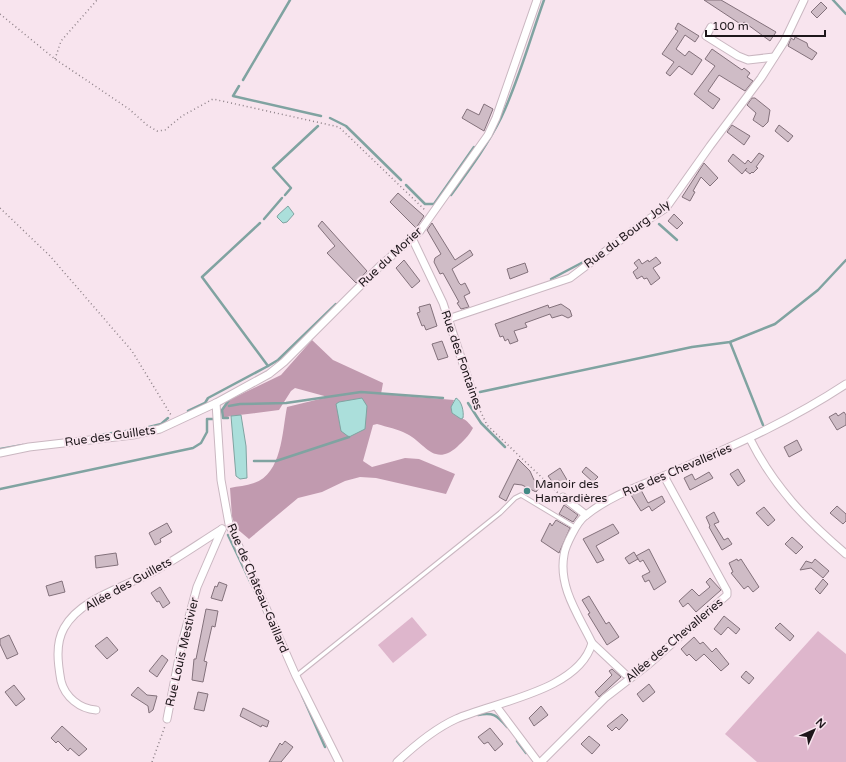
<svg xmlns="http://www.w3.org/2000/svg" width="846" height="762" viewBox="0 0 846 762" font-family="'Varela Round',sans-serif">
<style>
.green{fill:#deb6cc}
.forest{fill:#c19aaf}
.water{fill:#abdfdb;stroke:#80a3a1}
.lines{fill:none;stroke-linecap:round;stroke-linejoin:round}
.stream{stroke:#80a3a1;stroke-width:2.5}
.building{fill:#cfbcc6;stroke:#83717b}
.service-casing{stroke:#cab7c1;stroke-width:5.5}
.minor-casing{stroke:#cab7c1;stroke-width:9}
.path{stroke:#8e8188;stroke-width:1.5;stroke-dasharray:1 3;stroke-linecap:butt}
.service{stroke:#fff;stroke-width:3.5}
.minor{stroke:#fff;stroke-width:7}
.poi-dot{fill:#428985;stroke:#f8e4ee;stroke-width:1.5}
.labels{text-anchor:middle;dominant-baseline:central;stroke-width:4;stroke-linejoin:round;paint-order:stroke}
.street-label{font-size:12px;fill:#1d161a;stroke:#f8e4ee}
.poi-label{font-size:12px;fill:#1d161a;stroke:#f8e4ee;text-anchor:start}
</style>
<rect width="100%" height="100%" fill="#f8e4ee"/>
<g class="green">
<polygon points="412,617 427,635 393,663 378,645"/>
<polygon points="818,631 846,654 846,762 757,762 725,734"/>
</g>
<path class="forest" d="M312,340L333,360L383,383L381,394L454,400C449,414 452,414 463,419C467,420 471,426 473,428C469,436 463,441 457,447C434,467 425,443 407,434C398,429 387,427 377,424L373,425L363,461L372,467L405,458L419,459L455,474L446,494L376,478L360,477L345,481L322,492L298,498L249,539L236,528L232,517L230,488C238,486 246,486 254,483C282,474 282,432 287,407L328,397L295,388L291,391L279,410L231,416L223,418L222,410L229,400L281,375Z"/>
<g class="water">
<polygon points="288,206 294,214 287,222 283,223 277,217 278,215"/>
<polygon points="362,398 367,406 365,429 349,437 341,431 336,404 339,402"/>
<path d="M456,398C462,401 464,412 463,418L461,419L452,413L451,407Z"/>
<polygon points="241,415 246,446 247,478 240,479 236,476 231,416"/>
</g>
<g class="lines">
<g class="stream">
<polyline points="833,0 846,14"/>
<polyline points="243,80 290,0"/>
<polyline points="239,86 233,96 321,116"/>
<polyline points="330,118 346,126 401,180"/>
<polyline points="406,185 425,204 434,204 474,147"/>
<polyline points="285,195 291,188 273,168 318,126"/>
<path d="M451,195C469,170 487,146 501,118C519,80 530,39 544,0"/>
<polyline points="264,219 282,198"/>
<polyline points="659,224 677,240"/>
<polyline points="551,279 589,259"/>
<polyline points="730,342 763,425"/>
<polyline points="268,366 278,360 336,304"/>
<polyline points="480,392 692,347 730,342 775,324 818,290 846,260"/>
<polyline points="468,403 481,423 505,447"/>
<polyline points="229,406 240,404 286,403 361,392 443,398"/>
<polyline points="188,411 205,403 208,398 268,366 202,277 260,223"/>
<polyline points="228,418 223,418 222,410 229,400"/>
<polyline points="145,428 161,424 168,418"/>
<polyline points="99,435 140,429"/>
<polyline points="0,449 23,445"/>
<polyline points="254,461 276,461 349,437"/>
<polyline points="0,489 193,448 201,443 207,432 207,419 214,419"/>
<polyline points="228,535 258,598"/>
<polyline points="302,695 325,747"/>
<path d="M478,715C493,712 497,715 507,727"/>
<polyline points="517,741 526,753"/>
</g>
</g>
<g class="building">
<polygon points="704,0 721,0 776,32 770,41 744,22 742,25"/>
<polygon points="821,2 827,8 817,18 811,12"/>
<polygon points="678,23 699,36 695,42 685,35 676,49 685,56 689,51 702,60 692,75 679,66 670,76 666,73 674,62 662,54 678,31 675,29"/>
<polygon points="795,37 807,43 808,47 817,53 812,60 788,46 791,38 794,40"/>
<polygon points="712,49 742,70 744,68 750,73 747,77 753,81 745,91 719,75 708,91 720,99 713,109 694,94 715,66 705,59"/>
<polygon points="752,98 755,98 770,110 768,122 763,127 753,120 756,113 747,105"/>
<polygon points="484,104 493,109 484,131 462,118 467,109 479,115"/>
<polygon points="732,125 750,136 744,145 727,132"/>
<polygon points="779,125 793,136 788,142 775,131"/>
<polygon points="759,153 764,156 756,167 758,168 753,173 752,172 750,174 745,170 747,168 742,174 728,161 733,154 745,164 748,160 751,163"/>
<polygon points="704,163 718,178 710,186 701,177 693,191 695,192 690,201 682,197"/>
<polygon points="398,193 424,216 416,228 390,202"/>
<polygon points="674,214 683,223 677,229 668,221"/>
<polygon points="322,221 367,271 356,283 327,253 335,246 318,226"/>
<polygon points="432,223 455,260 470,250 473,255 452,269 459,283 461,285 465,283 470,293 464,296 469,307 461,309 457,303 459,302 443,273 440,274 434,262 435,258 441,254 427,230"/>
<polygon points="656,257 661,263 653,268 660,278 651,285 647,278 644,279 642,276 637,279 633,272 638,268 634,263 639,259 642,264 648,260 649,262"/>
<polygon points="404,260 420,281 412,288 396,268"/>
<polygon points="525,263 528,272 510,279 507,269"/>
<polygon points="430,304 437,326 426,330 424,325 422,326 417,313 420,312 419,307"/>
<polygon points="561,304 570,310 572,316 568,318 562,315 552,318 550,314 525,323 527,327 514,331 518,341 510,344 508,339 505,341 503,336 500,337 495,324 548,305 549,308"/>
<polygon points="442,341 448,357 438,360 432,344"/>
<polygon points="844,412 846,415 846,425 837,430 829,417 836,413 838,416"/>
<polygon points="797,440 802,450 789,457 784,447"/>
<polygon points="518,459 530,471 534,480 542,484 536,492 522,485 514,484 506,501 499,497"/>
<polygon points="586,467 598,477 593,482 582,472"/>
<polygon points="560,468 570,485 564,488 559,480 554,484 548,476"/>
<polygon points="738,469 745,481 738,486 730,474"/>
<polygon points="709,472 713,478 690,490 684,478 692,474 695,480"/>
<polygon points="641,490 648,503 662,496 665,502 652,511 649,506 641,511 631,495"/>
<polygon points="564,505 578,515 573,522 559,514"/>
<polygon points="837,506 846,514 846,521 843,524 830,513"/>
<polygon points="764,507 775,520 768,526 756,513"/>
<polygon points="714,512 719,522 714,524 724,540 728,538 732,544 722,550 709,527 710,526 706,517"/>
<polygon points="556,520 570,528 559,553 541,541 550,523 552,526"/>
<polygon points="167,523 172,532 160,539 161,542 155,545 149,533"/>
<polygon points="613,524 619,533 596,546 604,560 597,563 583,539"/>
<polygon points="792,537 803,547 796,554 785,544"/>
<polygon points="649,549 666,582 654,590 649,580 645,582 642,576 650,572 643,560 640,562 636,556"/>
<polygon points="634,552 638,559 629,564 625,558"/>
<polygon points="116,553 118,565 96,568 95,556"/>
<polygon points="737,559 738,561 741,559 759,587 753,592 748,586 744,589 731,573 733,572 729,563"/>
<polygon points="815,559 829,571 823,578 811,568 800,570 806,561 812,563"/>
<polygon points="710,578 721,590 696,612 688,603 683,607 679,601 692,589 699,596 710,587 706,582"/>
<polygon points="823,579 828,584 820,594 815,589"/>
<polygon points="62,581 65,592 49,596 46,586"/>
<polygon points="219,582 227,585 222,601 211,598 215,586 217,587"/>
<polygon points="160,587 170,603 163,608 159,601 157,602 151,593"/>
<polygon points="589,596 606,624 609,622 619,637 607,645 588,614 590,613 582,600"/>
<polygon points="206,609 218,611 215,627 212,626 204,661 207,662 203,682 192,680 194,659 196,659"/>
<polygon points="724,616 740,629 736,634 728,627 721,635 714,629"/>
<polygon points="780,623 794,636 790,641 775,628"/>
<polygon points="9,635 18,654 7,659 0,644 0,639"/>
<polygon points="107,637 118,650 107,659 95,646"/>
<polygon points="694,637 700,644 703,642 712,652 716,648 729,664 721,671 704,654 696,661 689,654 687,656 681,649"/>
<polygon points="162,655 168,660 157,677 149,671"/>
<polygon points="612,669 621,677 599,697 595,692 612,675 609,671"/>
<polygon points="746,671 754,678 749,684 741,677"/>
<polygon points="649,684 655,692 643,702 637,694"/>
<polygon points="14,685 25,699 16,706 5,692"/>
<polygon points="138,687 147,695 157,696 153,710 149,713 148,706 131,695"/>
<polygon points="198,692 208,694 204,711 194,709"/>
<polygon points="541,706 548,715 534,726 529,718"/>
<polygon points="243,708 269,721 267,727 262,725 261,727 240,716"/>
<polygon points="622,714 628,720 619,730 616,727 612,731 607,726"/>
<polygon points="62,726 87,749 79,756 70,748 68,751 58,741 56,743 51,738"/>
<polygon points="490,728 503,744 495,751 488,742 484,744 478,737"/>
<polygon points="589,736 600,745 592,754 581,744"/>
<polygon points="285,741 293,747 290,751 281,762 269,762 280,743 282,745"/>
</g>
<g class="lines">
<defs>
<polyline id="service" points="296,676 500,513 515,498 521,495 576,528"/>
<g id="minor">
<polyline points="711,27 706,36 738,56 748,60 774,57"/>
<polyline points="412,238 443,303 474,397"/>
<polyline points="448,319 570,278 643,223 666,208 710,146 761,78 784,42 804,0"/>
<polyline points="216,403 221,480 229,524 296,676 339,762"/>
<path d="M750,439C774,487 806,520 846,554"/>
<polyline points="0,453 29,447 133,435 160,429 216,403 269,374 284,362 379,267 420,231 488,135 496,118 537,0"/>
<polyline points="563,497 586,515"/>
<polyline points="592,643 625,674"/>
<polyline points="496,706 538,762"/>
<path d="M96,710C80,709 65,697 61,681C58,664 55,644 64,628C81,597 129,586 158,569C180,557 201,542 222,529"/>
<polyline points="167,719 181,647 197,587 222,529"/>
<path d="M397,762C414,746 434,729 456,719C494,702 579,691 592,643C579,616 558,587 564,555C565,546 577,522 585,516C613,493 649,483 682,468C740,443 793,419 846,384"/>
<polyline points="541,762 605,698 649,664 727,595 727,591 664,476"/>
</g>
</defs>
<use href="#service" class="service-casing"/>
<use href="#minor" class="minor-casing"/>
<g class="path">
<polyline points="0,14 55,59 129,109 147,125 157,131 165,130 182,116 213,99 339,127 426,211"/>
<polyline points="55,59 61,41 97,0"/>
<polyline points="0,208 50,256 132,351 171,415"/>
<polyline points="477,404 487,425 558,493"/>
<polyline points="152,762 165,726"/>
</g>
<use href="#service" class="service"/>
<use href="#minor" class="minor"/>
</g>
<circle class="poi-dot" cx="527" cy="491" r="4"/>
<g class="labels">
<g class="street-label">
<text transform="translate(627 234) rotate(-37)">Rue du Bourg Joly</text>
<text transform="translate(390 257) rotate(-43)">Rue du Morier</text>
<text transform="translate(462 360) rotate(71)">Rue des Fontaines</text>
<text transform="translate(110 436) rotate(-8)">Rue des Guillets</text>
<text transform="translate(677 470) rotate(-23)">Rue des Chevalleries</text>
<text transform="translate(128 584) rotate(-29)">Allée des Guillets</text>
<text transform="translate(258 588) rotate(67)">Rue de Château-Gaillard</text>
<text transform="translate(674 640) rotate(-40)">Allée des Chevalleries</text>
<text transform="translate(182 652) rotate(-77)">Rue Louis Mestivier</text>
</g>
<g class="poi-label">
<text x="535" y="484">Manoir des<tspan x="535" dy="14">Hamardières</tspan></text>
</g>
</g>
<g transform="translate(814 730) rotate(45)" stroke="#f8e4ee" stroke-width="3" paint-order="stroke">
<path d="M0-3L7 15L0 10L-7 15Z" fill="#1d161a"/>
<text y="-6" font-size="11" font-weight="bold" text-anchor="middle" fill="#1d161a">N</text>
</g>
<path d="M706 30v6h119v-6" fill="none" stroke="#1d161a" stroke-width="2"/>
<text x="712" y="30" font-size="12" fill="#1d161a" stroke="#f8e4ee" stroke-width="3" paint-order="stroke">100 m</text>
</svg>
